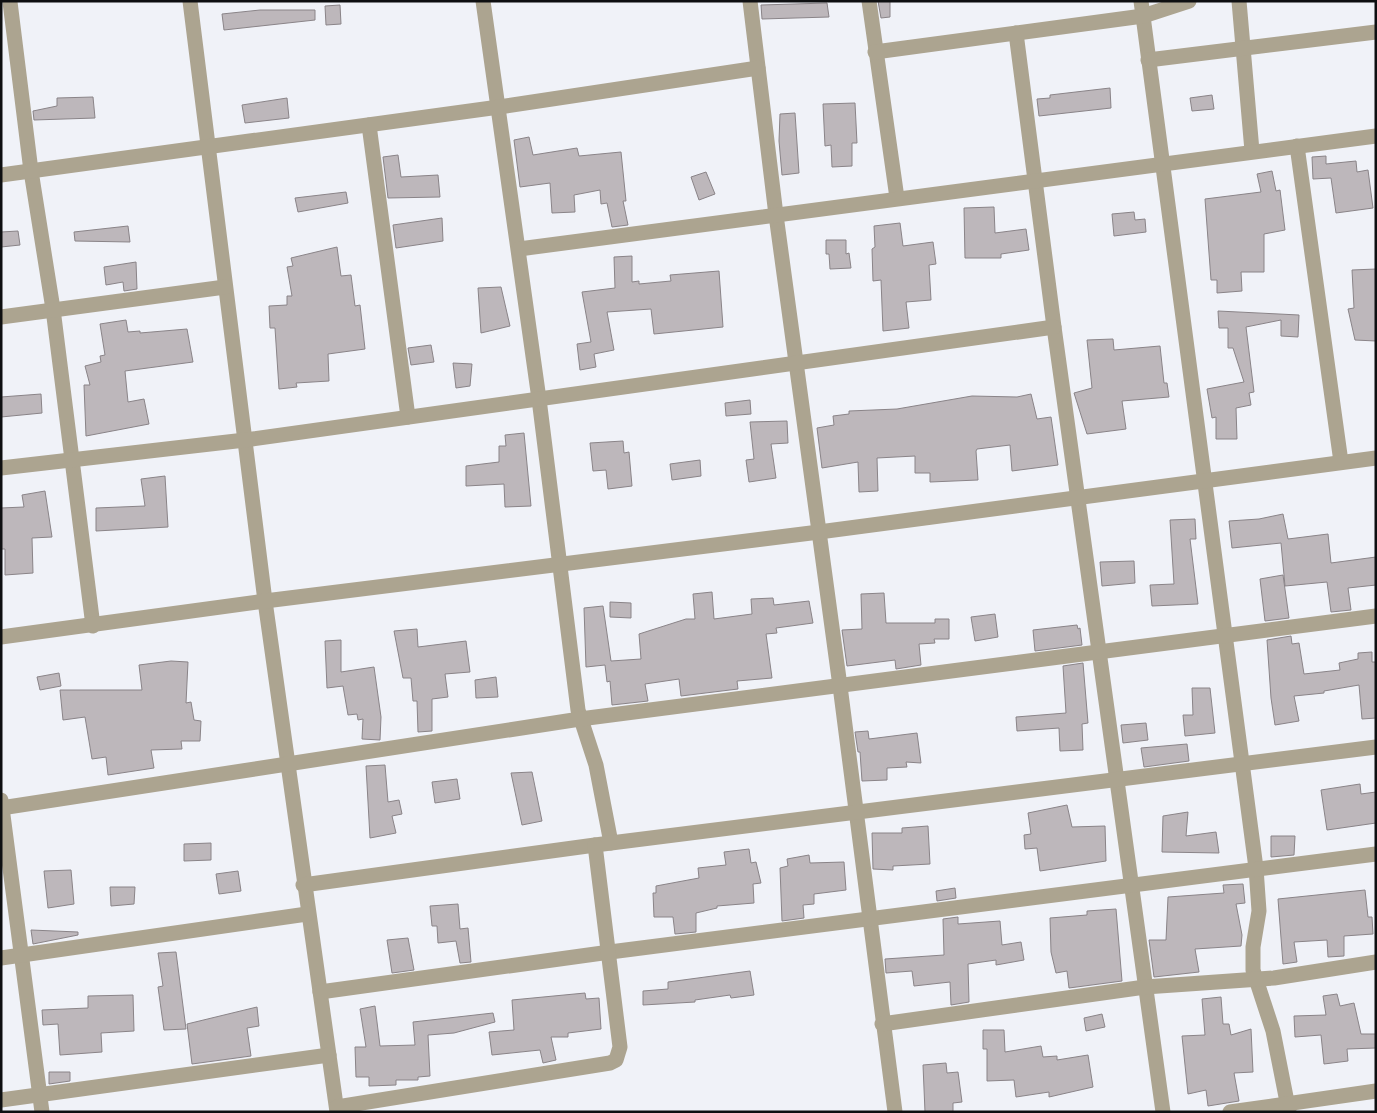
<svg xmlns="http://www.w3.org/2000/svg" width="1377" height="1113" viewBox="0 0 1377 1113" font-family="Mulish,sans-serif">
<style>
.building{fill:#bdb7bb;stroke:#8a8488}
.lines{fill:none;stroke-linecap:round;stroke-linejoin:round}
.street{stroke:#aca490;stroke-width:15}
</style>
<rect width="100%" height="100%" fill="#f0f2f8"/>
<g class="building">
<polygon points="878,1 890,1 890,17 881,18"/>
<polygon points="827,3 829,17 762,19 761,5"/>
<polygon points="340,5 341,24 326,25 325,6"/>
<polygon points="260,10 315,10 315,20 224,30 222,14"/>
<polygon points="1110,88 1111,108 1039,116 1037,99 1050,98 1050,95"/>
<polygon points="1212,95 1214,109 1192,111 1190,98"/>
<polygon points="93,97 95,118 34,120 33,111 57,106 57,98"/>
<polygon points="287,98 289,118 245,123 242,105"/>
<polygon points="855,103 857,143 852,143 852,166 832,167 831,145 825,146 823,104"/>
<polygon points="795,113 799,173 782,175 779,141 780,114"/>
<polygon points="529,137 533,155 577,148 579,156 621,152 626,201 623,201 628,225 612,227 607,203 601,204 600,190 574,195 575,212 552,213 550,183 520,187 514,140"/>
<polygon points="398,155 401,177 438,175 440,197 388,198 383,157"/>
<polygon points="1326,156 1326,164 1356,161 1357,172 1368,170 1373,208 1336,213 1331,178 1313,179 1312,157"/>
<polygon points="1272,171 1276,191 1280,190 1285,230 1264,234 1264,272 1241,272 1242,291 1217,293 1217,280 1211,280 1205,199 1261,192 1257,174"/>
<polygon points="706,172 715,194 699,200 691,177"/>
<polygon points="346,192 348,203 298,212 295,198"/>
<polygon points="994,207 995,233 1026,229 1029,250 1001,254 1001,258 965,258 964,208"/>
<polygon points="1134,212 1135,220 1145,219 1146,232 1114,236 1112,214"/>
<polygon points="442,218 443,241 396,248 393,225"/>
<polygon points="900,223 903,246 933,242 936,264 929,265 931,300 906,302 909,328 883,331 881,280 873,281 872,249 875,247 874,226"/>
<polygon points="128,226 130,242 75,241 74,232"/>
<polygon points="18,231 20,245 1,247 1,232"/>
<polygon points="826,240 846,240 846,254 849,253 851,268 830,269 829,254 826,254"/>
<polygon points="337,247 341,276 351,275 355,306 360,305 365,349 328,354 329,381 296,383 297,387 279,389 275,328 270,328 269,306 287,305 287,296 292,296 287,267 293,266 291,258"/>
<polygon points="632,256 632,282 639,281 639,284 671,281 670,275 719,271 723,327 654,334 651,309 607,312 614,350 594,354 596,367 580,370 577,344 591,342 582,292 615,288 614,257"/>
<polygon points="136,262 137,289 124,291 123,282 106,285 104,267"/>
<polygon points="1376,269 1376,341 1355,340 1348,309 1354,308 1352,270"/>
<polygon points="501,287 510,326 481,333 478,288"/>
<polygon points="1218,311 1299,315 1298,337 1281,336 1281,320 1246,327 1254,392 1249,393 1251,405 1236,408 1237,439 1216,439 1216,417 1212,418 1207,389 1244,382 1233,348 1228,348 1228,328 1219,328"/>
<polygon points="126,320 128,332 140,331 140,333 187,329 193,362 125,371 128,402 144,399 149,424 86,436 84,385 90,385 85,366 101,362 100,356 105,355 100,324"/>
<polygon points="1113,339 1114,350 1160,346 1164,383 1167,383 1169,397 1122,401 1126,429 1087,434 1074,393 1092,388 1087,340"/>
<polygon points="431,345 434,362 411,365 408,348"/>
<polygon points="453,363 472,364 470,386 456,388"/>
<polygon points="41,394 42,413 1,417 1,397"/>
<polygon points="1031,394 1037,419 1051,417 1058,465 1012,471 1010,445 977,449 976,451 978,480 930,482 930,473 915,473 915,456 877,458 878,491 859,492 858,462 822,468 817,428 834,425 833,416 849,414 849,411 897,409 972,396 1017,397"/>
<polygon points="750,400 751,414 726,416 725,403"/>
<polygon points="787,421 788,443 771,444 776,478 749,482 746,460 754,459 750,422"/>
<polygon points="524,433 531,506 505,507 504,484 466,486 466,466 499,462 499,446 506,446 505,435"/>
<polygon points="623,441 624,453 629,452 632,486 608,489 606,470 593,471 590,443"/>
<polygon points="700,460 701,476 672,480 670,464"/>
<polygon points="165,476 168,527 96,531 96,508 145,506 141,479"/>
<polygon points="45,491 52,537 32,538 33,573 5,575 5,549 1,549 1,508 24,507 22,495"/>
<polygon points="1283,514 1288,539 1328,534 1331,563 1376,557 1376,585 1348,588 1351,610 1331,612 1327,582 1285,586 1281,543 1232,548 1229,521 1259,519"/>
<polygon points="1195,519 1196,539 1190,539 1198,604 1152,606 1150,585 1174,584 1170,520"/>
<polygon points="1134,561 1135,583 1102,586 1100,562"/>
<polygon points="1283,575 1289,618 1265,621 1260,579"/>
<polygon points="712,592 714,619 752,614 751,599 773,598 774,605 809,601 813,623 776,628 777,633 766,634 772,678 737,681 738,689 681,696 679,679 645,684 648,701 612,705 610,681 607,682 605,665 586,667 584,608 603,606 611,661 641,659 639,634 686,619 695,619 693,594"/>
<polygon points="884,593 886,623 935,623 935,619 949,619 949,639 934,639 935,643 919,644 921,665 896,669 895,660 847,666 842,630 862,629 861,594"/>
<polygon points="610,602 631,603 631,618 610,617"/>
<polygon points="995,614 998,637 975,641 971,617"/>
<polygon points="1077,625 1078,629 1080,628 1082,645 1035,651 1033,630"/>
<polygon points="417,629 418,647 466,641 467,649 470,672 445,674 448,697 432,699 432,731 418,732 417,701 413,701 411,678 403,678 394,631"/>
<polygon points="1291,636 1292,644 1299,643 1304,674 1340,670 1339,663 1358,659 1358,653 1372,652 1372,662 1376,662 1376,718 1362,719 1359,685 1324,691 1324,693 1294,696 1299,721 1275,725 1271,698 1267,640"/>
<polygon points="341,640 341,672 374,667 381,717 380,740 362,739 363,719 358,720 357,714 348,715 343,686 327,688 325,641"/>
<polygon points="171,661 188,662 186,703 191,702 194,720 201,721 200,741 181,741 182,749 151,750 154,768 108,775 106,757 92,759 85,717 63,720 60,690 142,690 139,665"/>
<polygon points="1083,663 1088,723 1082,724 1083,750 1060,751 1059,728 1017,731 1016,717 1066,713 1063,666"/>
<polygon points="59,673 61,686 40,690 37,677"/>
<polygon points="496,677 498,697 476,698 475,680"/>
<polygon points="1192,688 1210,688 1215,733 1185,736 1183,715 1193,715"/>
<polygon points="1146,723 1148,740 1123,743 1121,725"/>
<polygon points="868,731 869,739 917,733 921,763 906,762 907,767 887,768 887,780 862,781 860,752 858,752 855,732"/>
<polygon points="1187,744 1189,761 1144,767 1141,748"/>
<polygon points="385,765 388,802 399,800 402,814 392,816 396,833 370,838 366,766"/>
<polygon points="532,772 542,821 522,825 511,773"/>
<polygon points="457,779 460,799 435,803 432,782"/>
<polygon points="1360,784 1361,794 1376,792 1376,823 1327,830 1321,790"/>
<polygon points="1067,805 1072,827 1105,826 1106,861 1040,871 1037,848 1025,849 1024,835 1031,834 1028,813"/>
<polygon points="1188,812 1186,836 1216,832 1219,853 1162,852 1163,816"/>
<polygon points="928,826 930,864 893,866 893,870 873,869 872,833 902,833 902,828"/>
<polygon points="1271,836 1295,836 1294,855 1271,857"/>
<polygon points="211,843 211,860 184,861 184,844"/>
<polygon points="749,849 751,863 756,862 761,883 753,884 754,903 717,906 717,908 696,913 696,932 675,934 673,917 654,917 653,893 656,893 656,886 699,878 698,868 726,865 724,852"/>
<polygon points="809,855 810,863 844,862 846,890 814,894 814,904 803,905 804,918 782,921 780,868 788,866 787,859"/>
<polygon points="71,870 74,904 48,908 44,871"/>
<polygon points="238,871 241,891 219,894 216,874"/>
<polygon points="1243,884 1245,903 1236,904 1242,935 1241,946 1195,949 1199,972 1154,977 1149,940 1166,940 1168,897 1224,893 1223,885"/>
<polygon points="110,887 135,887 134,904 111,906"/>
<polygon points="955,888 956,898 937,901 936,891"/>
<polygon points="1365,890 1368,917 1372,917 1373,934 1344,936 1344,956 1328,957 1327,940 1294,942 1297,962 1283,964 1278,899"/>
<polygon points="458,904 460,929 468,928 471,962 460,963 456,941 438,943 437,926 432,926 430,906"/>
<polygon points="1116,909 1122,981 1069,988 1067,971 1056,973 1051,952 1050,918 1087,915 1087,911"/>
<polygon points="958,917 958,924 1000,921 1002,945 1021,942 1024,960 996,965 996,960 968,964 969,1002 951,1005 950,982 914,986 912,971 886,973 885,959 944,955 943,919"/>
<polygon points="31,930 78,932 78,935 33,944"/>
<polygon points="408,938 414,970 392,973 387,940"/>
<polygon points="176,952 186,1029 164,1030 158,987 163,986 158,953"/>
<polygon points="750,971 754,995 731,998 730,995 695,1000 695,1002 643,1005 643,991 668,989 668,982"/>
<polygon points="585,993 586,999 599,998 601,1029 568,1033 568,1037 551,1037 556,1060 543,1063 540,1050 492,1055 489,1032 514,1030 512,1000"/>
<polygon points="1337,994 1340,1006 1354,1003 1361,1034 1376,1034 1376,1048 1347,1049 1348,1061 1324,1064 1321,1035 1295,1037 1294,1016 1326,1015 1323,996"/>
<polygon points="133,995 134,1031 101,1033 102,1052 60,1055 58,1024 43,1025 42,1010 88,1008 88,996"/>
<polygon points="1221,997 1223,1024 1229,1024 1231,1035 1251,1029 1253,1072 1234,1073 1239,1101 1208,1106 1206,1090 1188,1094 1182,1036 1205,1035 1202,999"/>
<polygon points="375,1006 380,1046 415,1045 413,1022 493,1013 495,1022 454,1033 428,1035 430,1076 418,1077 418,1080 396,1080 396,1085 369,1086 369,1077 356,1077 355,1047 366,1047 360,1009"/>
<polygon points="257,1007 259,1026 247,1028 251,1056 192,1064 187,1024"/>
<polygon points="1102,1014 1105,1027 1086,1031 1084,1018"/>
<polygon points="983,1030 1004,1030 1005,1052 1041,1046 1043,1057 1057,1056 1057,1060 1088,1055 1093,1087 1049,1097 1049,1092 1016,1097 1014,1080 987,1081 987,1049 983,1049"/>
<polygon points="946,1063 947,1073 958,1072 962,1102 953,1103 953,1112 925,1112 923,1065"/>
<polygon points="49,1072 70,1072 70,1081 49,1084"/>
</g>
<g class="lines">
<g class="street">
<polyline points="190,1 265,601 337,1112"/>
<polyline points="483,1 539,399 578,710 596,765 611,843"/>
<polyline points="750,1 776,215 840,686 895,1112"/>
<polyline points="869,1 897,198"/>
<polyline points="1141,1 1256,868 1259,911 1253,947 1253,970 1273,1031 1289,1112"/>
<polyline points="1239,1 1252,151"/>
<polyline points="10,2 31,171 53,309 93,626"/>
<polyline points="1016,33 1054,327 1163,1112"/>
<polyline points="875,52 1143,16 1189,1"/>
<polyline points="1148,60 1376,32"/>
<polyline points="369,125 408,417"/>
<polyline points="1297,146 1341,462"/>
<polyline points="1,175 499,107 758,68"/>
<polyline points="519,249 1376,136"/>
<polyline points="1,317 225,287"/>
<polyline points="1,468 245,440 1054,327"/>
<polyline points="1,637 265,601 819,532 1376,458"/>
<polyline points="1,800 42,1112"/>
<polyline points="1,808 580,719 1376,616"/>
<polyline points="303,885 595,845 1376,747"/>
<polyline points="1,958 307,914"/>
<polyline points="320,992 610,952 1376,854"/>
<polyline points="882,1024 1145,987 1274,978 1376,962"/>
<polyline points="1,1100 329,1055"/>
<polyline points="337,1107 610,1063 616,1060 620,1047 595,845"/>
<polyline points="1230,1112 1376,1091"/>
</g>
</g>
<rect width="1377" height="1113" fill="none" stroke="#0e0f11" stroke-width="5"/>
</svg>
